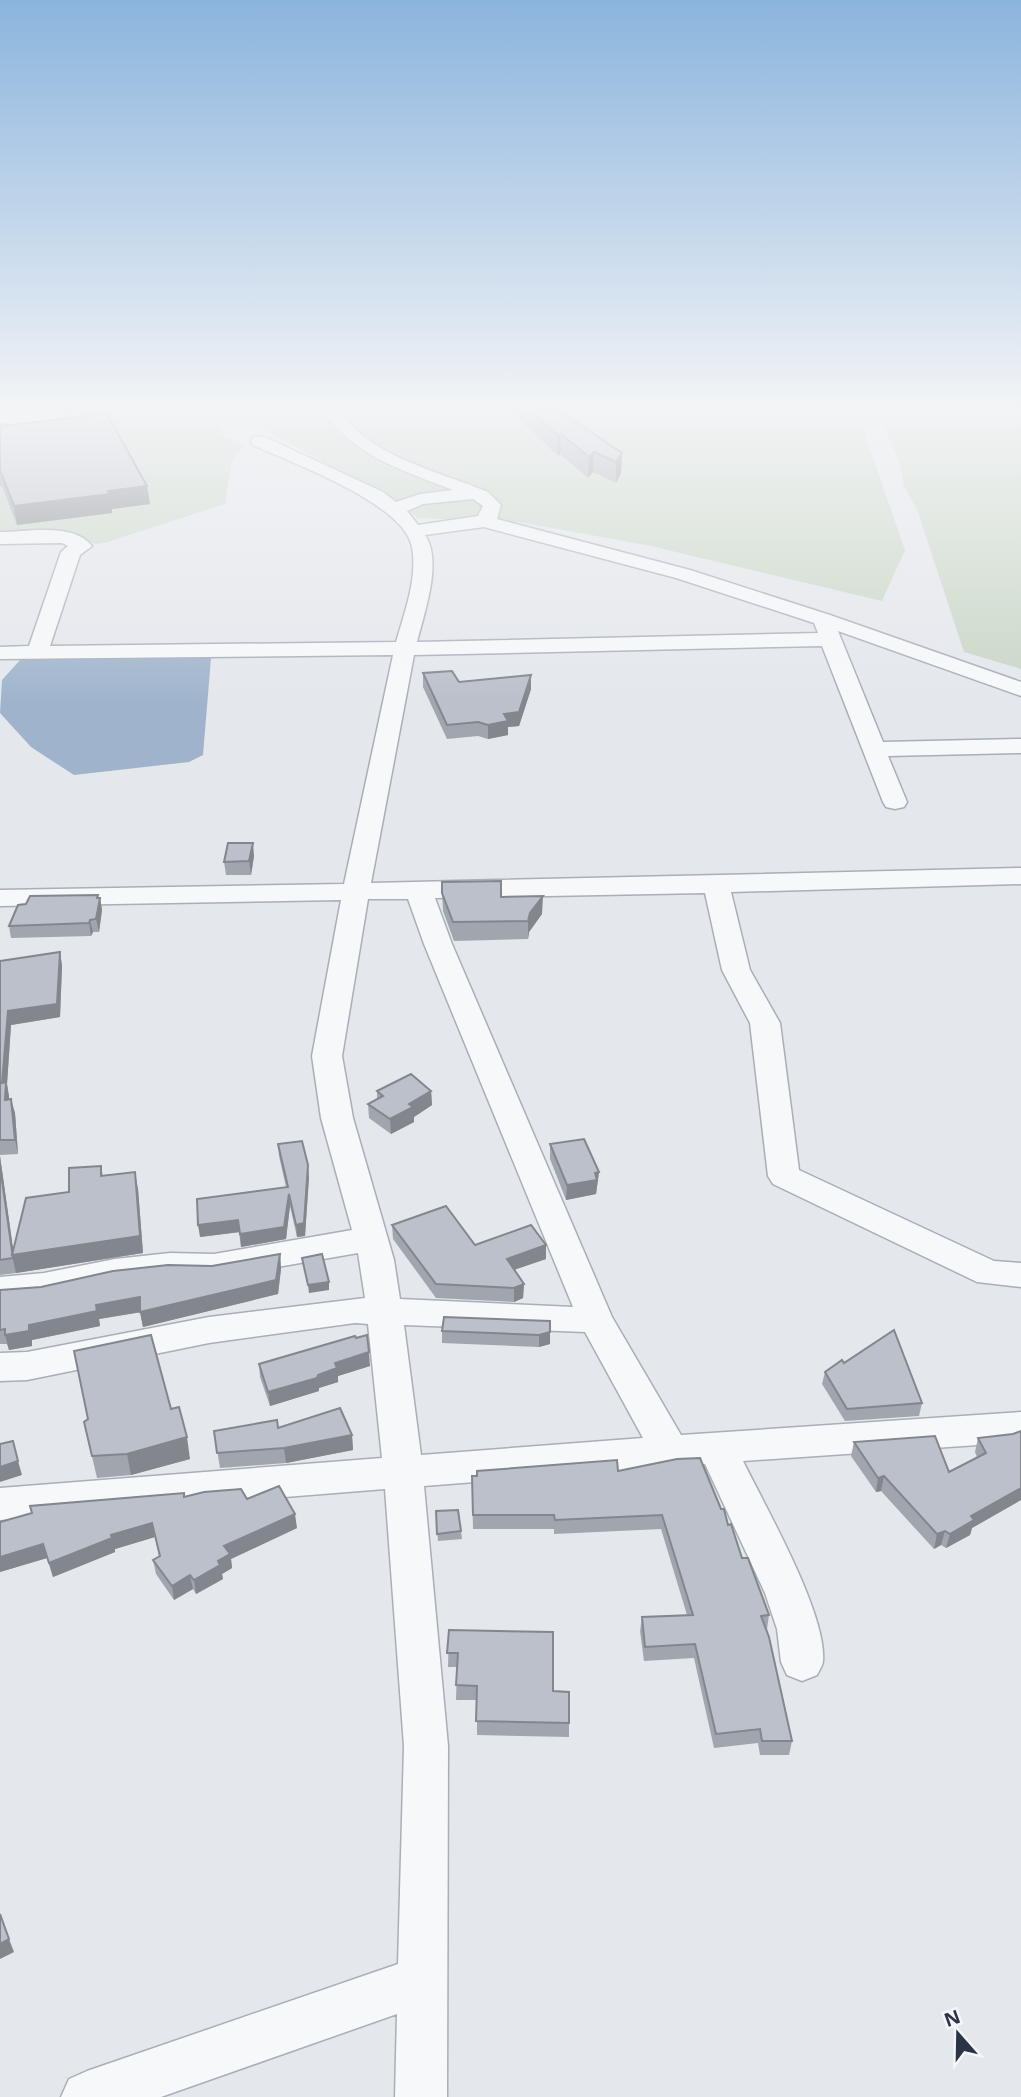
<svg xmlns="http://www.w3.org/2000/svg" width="1021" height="2097" viewBox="0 0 1021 2097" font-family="'Noto Sans',sans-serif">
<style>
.green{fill:#c9d6c5}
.water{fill:#9fb4cc}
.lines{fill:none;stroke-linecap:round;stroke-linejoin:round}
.minor-casing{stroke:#a9aeb7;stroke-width:3}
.minor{fill:#f7f8fa;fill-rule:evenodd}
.wall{fill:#a1a5ae}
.shaded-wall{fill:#83868d}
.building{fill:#bbc0ca;stroke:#83868d;stroke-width:2}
</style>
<rect width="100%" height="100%" fill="#e4e7ec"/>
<g class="green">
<polygon points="66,409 209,409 225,437 245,444 232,460 225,504 104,543 96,544 72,535 0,535 0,422 46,425"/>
<polygon points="237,409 856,409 905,550 882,601 651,546 519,522 418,518 393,500 257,426 242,416"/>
<polygon points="877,409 1021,409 1021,669 964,652 918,512 904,486 900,464"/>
</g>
<polygon class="water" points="211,658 203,755 189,762 74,775 31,747 0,713 2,680 21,659"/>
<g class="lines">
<defs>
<g id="minor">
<path d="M48,409H67C50,429 23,425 0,423V413L31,415Z"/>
<polygon points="210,409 226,409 227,412 219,417 213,415"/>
<path d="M322,409H338C369,457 438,471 488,492L501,505L497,519L690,570L830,615L1021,682V696L838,631L883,742L1021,739V753L888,756L907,802L904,807L895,809L886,807L883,802L822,646L414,655L371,883L1021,868V884L731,892L750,970L780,1023L799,1170L994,1261L1021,1263V1287L977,1282L773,1184L768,1176L750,1023L722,970L705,893L435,898L452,944L612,1317L681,1435L1021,1412V1442L743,1461C765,1506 827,1614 823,1661C823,1665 819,1671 817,1675L802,1681L787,1675L781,1662L777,1629L765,1593L705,1464L424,1486L448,1746L447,2097H395L397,2014L161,2097H61L69,2079L87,2071L398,1964L404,1746L385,1489L0,1520V1488L382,1458L368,1324L355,1323L209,1343L27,1380L0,1381V1353L27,1352L209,1317L365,1298L358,1253L214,1278L170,1277L115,1283L44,1299L0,1303V1277L44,1273L115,1259L170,1253L214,1254L352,1230L321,1118L312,1056L341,900L0,906V890L344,884L393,655L0,659V647L29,646L61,552L68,546L62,543L0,544V532C27,532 73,522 92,546L80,555L50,646L396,642C404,614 418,578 412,547C404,503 292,463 253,445L251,441L253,437H265L383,492L396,502L420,494L453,490C404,471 351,455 322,409ZM473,499L483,506L478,516L418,525L407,511L423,504ZM484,527L676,578L814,623L818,633L417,642C424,614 443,561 425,535ZM368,899H408L424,944L573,1307L400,1299L394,1260L353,1118L342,1056ZM404,1325L585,1332L643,1438L421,1455Z"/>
</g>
</defs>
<use href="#minor" class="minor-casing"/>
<use href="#minor" class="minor"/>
</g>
<g class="wall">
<polygon points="515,409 559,409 566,415 622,453 621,473 616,483 593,472 588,478 560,454 558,456 520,420 520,414"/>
<polygon points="0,426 147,486 150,504 112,509 112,513 17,525 2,486 0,487"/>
<polygon points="423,673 459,682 531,689 519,726 508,727 508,735 488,739 478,736 447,739 423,687"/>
<polygon points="254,856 251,875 226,875 224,862"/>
<polygon points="442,893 501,897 542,914 529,932 528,939 454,941 443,911"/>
<polygon points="98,898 100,898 102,910 99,932 93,932 91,936 11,938 9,926"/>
<polygon points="60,952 62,966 60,1017 11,1025 7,1084 9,1099 15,1113 18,1154 0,1155 0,961"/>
<polygon points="377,1091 431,1091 432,1105 414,1117 414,1122 391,1134 369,1118 368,1104 377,1099"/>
<polygon points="278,1144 309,1177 305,1236 297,1237 290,1206 286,1239 241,1247 239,1232 200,1237 286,1187 279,1156"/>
<polygon points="550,1144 599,1172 596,1194 566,1200 550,1159"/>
<polygon points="0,1156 13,1251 69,1192 101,1166 103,1176 138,1189 143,1253 16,1273 16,1271 16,1273 0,1275"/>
<polygon points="392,1225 475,1245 546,1245 546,1259 514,1270 524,1284 523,1298 514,1302 436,1298 393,1239"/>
<polygon points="280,1254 281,1269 278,1294 143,1327 140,1312 99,1319 100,1326 32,1340 32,1346 9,1350 7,1344 0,1344 0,1290 41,1287 212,1266"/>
<polygon points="550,1321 550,1344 539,1347 442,1343 442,1331"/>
<polygon points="844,1363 922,1403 919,1416 845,1421 822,1384 825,1372"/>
<polygon points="259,1364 370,1366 338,1376 338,1382 319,1388 319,1391 270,1406 260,1377"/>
<polygon points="171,1409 190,1459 131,1475 97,1478 84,1422"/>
<polygon points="278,1428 352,1435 353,1450 286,1463 220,1468 214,1431"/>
<polygon points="1021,1431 1021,1500 972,1528 970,1535 946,1548 941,1545 934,1549 881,1491 876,1492 851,1456 854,1442 949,1472 977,1457 975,1452 978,1438 1013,1434"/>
<polygon points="618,1471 721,1509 742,1558 769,1615 767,1629 766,1629 792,1741 789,1755 760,1755 758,1743 714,1748 694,1658 644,1661 640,1631 642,1617 687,1615 661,1529 554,1534 554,1529 473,1529 472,1476"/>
<polygon points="184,1497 247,1499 297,1528 231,1559 232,1568 222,1574 223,1579 196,1594 193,1589 174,1600 156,1574 153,1560 159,1556 155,1537 115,1549 115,1552 53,1577 47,1558 0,1572 0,1522 32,1513 30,1506"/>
<polygon points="436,1511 461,1531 462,1539 438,1541"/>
<polygon points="449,1630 553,1691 569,1692 569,1737 477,1735 477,1700 456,1700 457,1667 448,1667"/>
</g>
<g class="shaded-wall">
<polygon points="561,434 560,454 558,456 558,436"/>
<polygon points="594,452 593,472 588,478 589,457"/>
<polygon points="622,453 621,473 616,483 616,462"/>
<polygon points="147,486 150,504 112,509 112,513 17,525 14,506 108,491"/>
<polygon points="531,675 531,689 519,726 508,727 508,735 488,739 488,725 504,714"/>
<polygon points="253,843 254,856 251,875 249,861"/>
<polygon points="98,895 99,903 100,898 102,910 99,932 96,919"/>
<polygon points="543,896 542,914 529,932 528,939 528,921 530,913"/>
<polygon points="90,920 93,932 91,936 89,923"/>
<polygon points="60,952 62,966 60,1017 11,1025 7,1084 9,1096 8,1114 2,1083 8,1011"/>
<polygon points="431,1091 432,1105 414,1117 414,1122 391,1134 390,1119 409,1104"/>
<polygon points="11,1099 15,1113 18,1154 15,1140"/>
<polygon points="0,1156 14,1255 135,1172 138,1189 143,1253 16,1273 16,1271 16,1273 12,1255 0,1166"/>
<polygon points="308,1165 309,1177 305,1236 297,1237 296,1225"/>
<polygon points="599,1172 596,1194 566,1200 567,1185"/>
<polygon points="289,1194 290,1206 286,1239 241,1247 240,1234"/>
<polygon points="238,1220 240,1232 200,1237 198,1225"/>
<polygon points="546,1245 546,1259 507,1272 507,1259"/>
<polygon points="280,1254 281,1269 278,1294 143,1327 140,1312"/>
<polygon points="329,1282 329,1290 309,1293 308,1285"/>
<polygon points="524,1284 523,1298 514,1302 514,1288"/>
<polygon points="140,1297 142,1312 99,1319 100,1326 32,1340 32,1346 9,1350 5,1335 29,1325 96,1305"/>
<polygon points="550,1332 550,1344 539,1347 539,1335"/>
<polygon points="369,1352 370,1366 338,1376 338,1382 319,1388 319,1391 270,1406 268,1392 318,1375 335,1363"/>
<polygon points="352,1435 353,1450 286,1463 284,1448"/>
<polygon points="187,1437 190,1459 131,1475 127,1454"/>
<polygon points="18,1461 22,1475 0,1482 0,1467"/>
<polygon points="884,1476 881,1491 876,1492 878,1478"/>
<polygon points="1021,1488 1021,1500 972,1528 970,1535 946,1548 950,1534 971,1516"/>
<polygon points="295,1514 297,1528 231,1559 232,1568 222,1574 223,1579 196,1594 194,1580 218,1561 224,1546"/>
<polygon points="152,1523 155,1537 115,1549 115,1552 53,1577 49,1563 111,1535"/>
<polygon points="945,1531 941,1545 934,1549 937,1534"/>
<polygon points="43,1544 47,1558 0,1572 0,1557"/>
<polygon points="190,1575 193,1589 174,1600 172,1586"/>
<polygon points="9,1939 14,1952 0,1959 0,1944"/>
</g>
<g class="building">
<polygon points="529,409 559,409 566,415 622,453 616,462 594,452 589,457 561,434 558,436"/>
<polygon points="107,414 147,486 108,491 110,494 14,506 0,470 0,426"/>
<polygon points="452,671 459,682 531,675 519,712 504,714 508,721 488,725 478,722 447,725 423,673"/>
<polygon points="228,843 253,843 249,861 224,862"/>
<polygon points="501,881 501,897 543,896 530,913 528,921 453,922 442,893 442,882"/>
<polygon points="98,895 97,898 100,898 96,919 90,920 89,923 9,926 18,905 26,904 30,896"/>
<polygon points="60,952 57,1004 8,1011 2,1083 6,1082 5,1100 11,1099 15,1140 0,1140 0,961"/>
<polygon points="411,1074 431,1091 409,1104 413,1107 390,1119 368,1104 383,1096 377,1091"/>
<polygon points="584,1139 599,1172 595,1173 597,1180 567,1185 550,1144"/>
<polygon points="302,1141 308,1165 304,1223 296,1225 289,1194 284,1227 240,1234 238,1220 198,1225 197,1199 288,1187 278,1144"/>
<polygon points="0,1166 13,1258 0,1260"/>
<polygon points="101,1166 101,1176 135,1172 140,1236 12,1255 26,1198 69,1192 69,1168"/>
<polygon points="446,1206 475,1245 531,1225 546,1245 507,1259 524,1284 514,1288 436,1284 392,1225"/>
<polygon points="280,1254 276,1280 140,1312 140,1297 96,1305 97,1311 29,1325 29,1331 5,1335 5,1329 0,1330 0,1290 41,1287 113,1271 168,1265 212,1266"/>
<polygon points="322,1254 329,1282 308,1285 302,1258"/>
<polygon points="444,1317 550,1321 550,1332 539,1335 442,1331"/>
<polygon points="894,1330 922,1403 847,1409 825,1372 842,1360 844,1363"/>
<polygon points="151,1335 171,1409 179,1407 187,1437 127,1454 92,1456 84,1422 88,1419 74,1351"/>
<polygon points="367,1335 369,1352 335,1363 337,1368 318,1375 317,1378 268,1392 259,1364 355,1336 356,1338"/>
<polygon points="340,1408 352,1435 284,1448 217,1453 214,1431 277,1420 278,1428"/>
<polygon points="1021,1431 1021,1488 971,1516 974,1520 950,1534 945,1531 937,1534 884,1476 878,1478 854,1442 935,1436 949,1472 986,1453 978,1438 1013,1434"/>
<polygon points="13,1441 18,1461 0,1467 0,1444"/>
<polygon points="700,1458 721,1509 724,1509 728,1525 731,1524 742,1558 748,1558 769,1615 761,1616 769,1637 792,1741 762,1741 760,1729 716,1734 695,1644 645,1647 642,1617 693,1615 662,1515 555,1520 554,1515 473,1515 472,1476 477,1476 477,1471 617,1460 618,1471 677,1459"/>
<polygon points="279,1486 295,1514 224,1546 230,1554 218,1561 220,1565 194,1580 190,1575 172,1586 153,1560 160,1556 152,1523 111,1535 112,1538 49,1563 43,1544 0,1557 0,1522 32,1513 30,1506 184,1493 184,1497 204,1492 241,1489 247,1499"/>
<polygon points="458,1510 461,1531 437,1534 436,1511"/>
<polygon points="449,1630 553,1632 553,1691 569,1692 569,1723 476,1721 477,1686 456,1685 458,1653 447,1653"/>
<polygon points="0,1914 9,1939 0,1944"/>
</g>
<linearGradient id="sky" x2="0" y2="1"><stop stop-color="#8bb4dd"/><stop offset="0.58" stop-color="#f3f4f6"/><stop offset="1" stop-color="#f3f4f6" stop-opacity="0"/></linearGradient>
<rect width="1021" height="702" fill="url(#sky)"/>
<g transform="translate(958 2034) rotate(340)" stroke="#f4f6f9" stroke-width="5" paint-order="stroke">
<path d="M0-5L12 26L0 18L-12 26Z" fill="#2b3445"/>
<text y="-10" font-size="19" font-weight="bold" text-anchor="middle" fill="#2b3445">N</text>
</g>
</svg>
